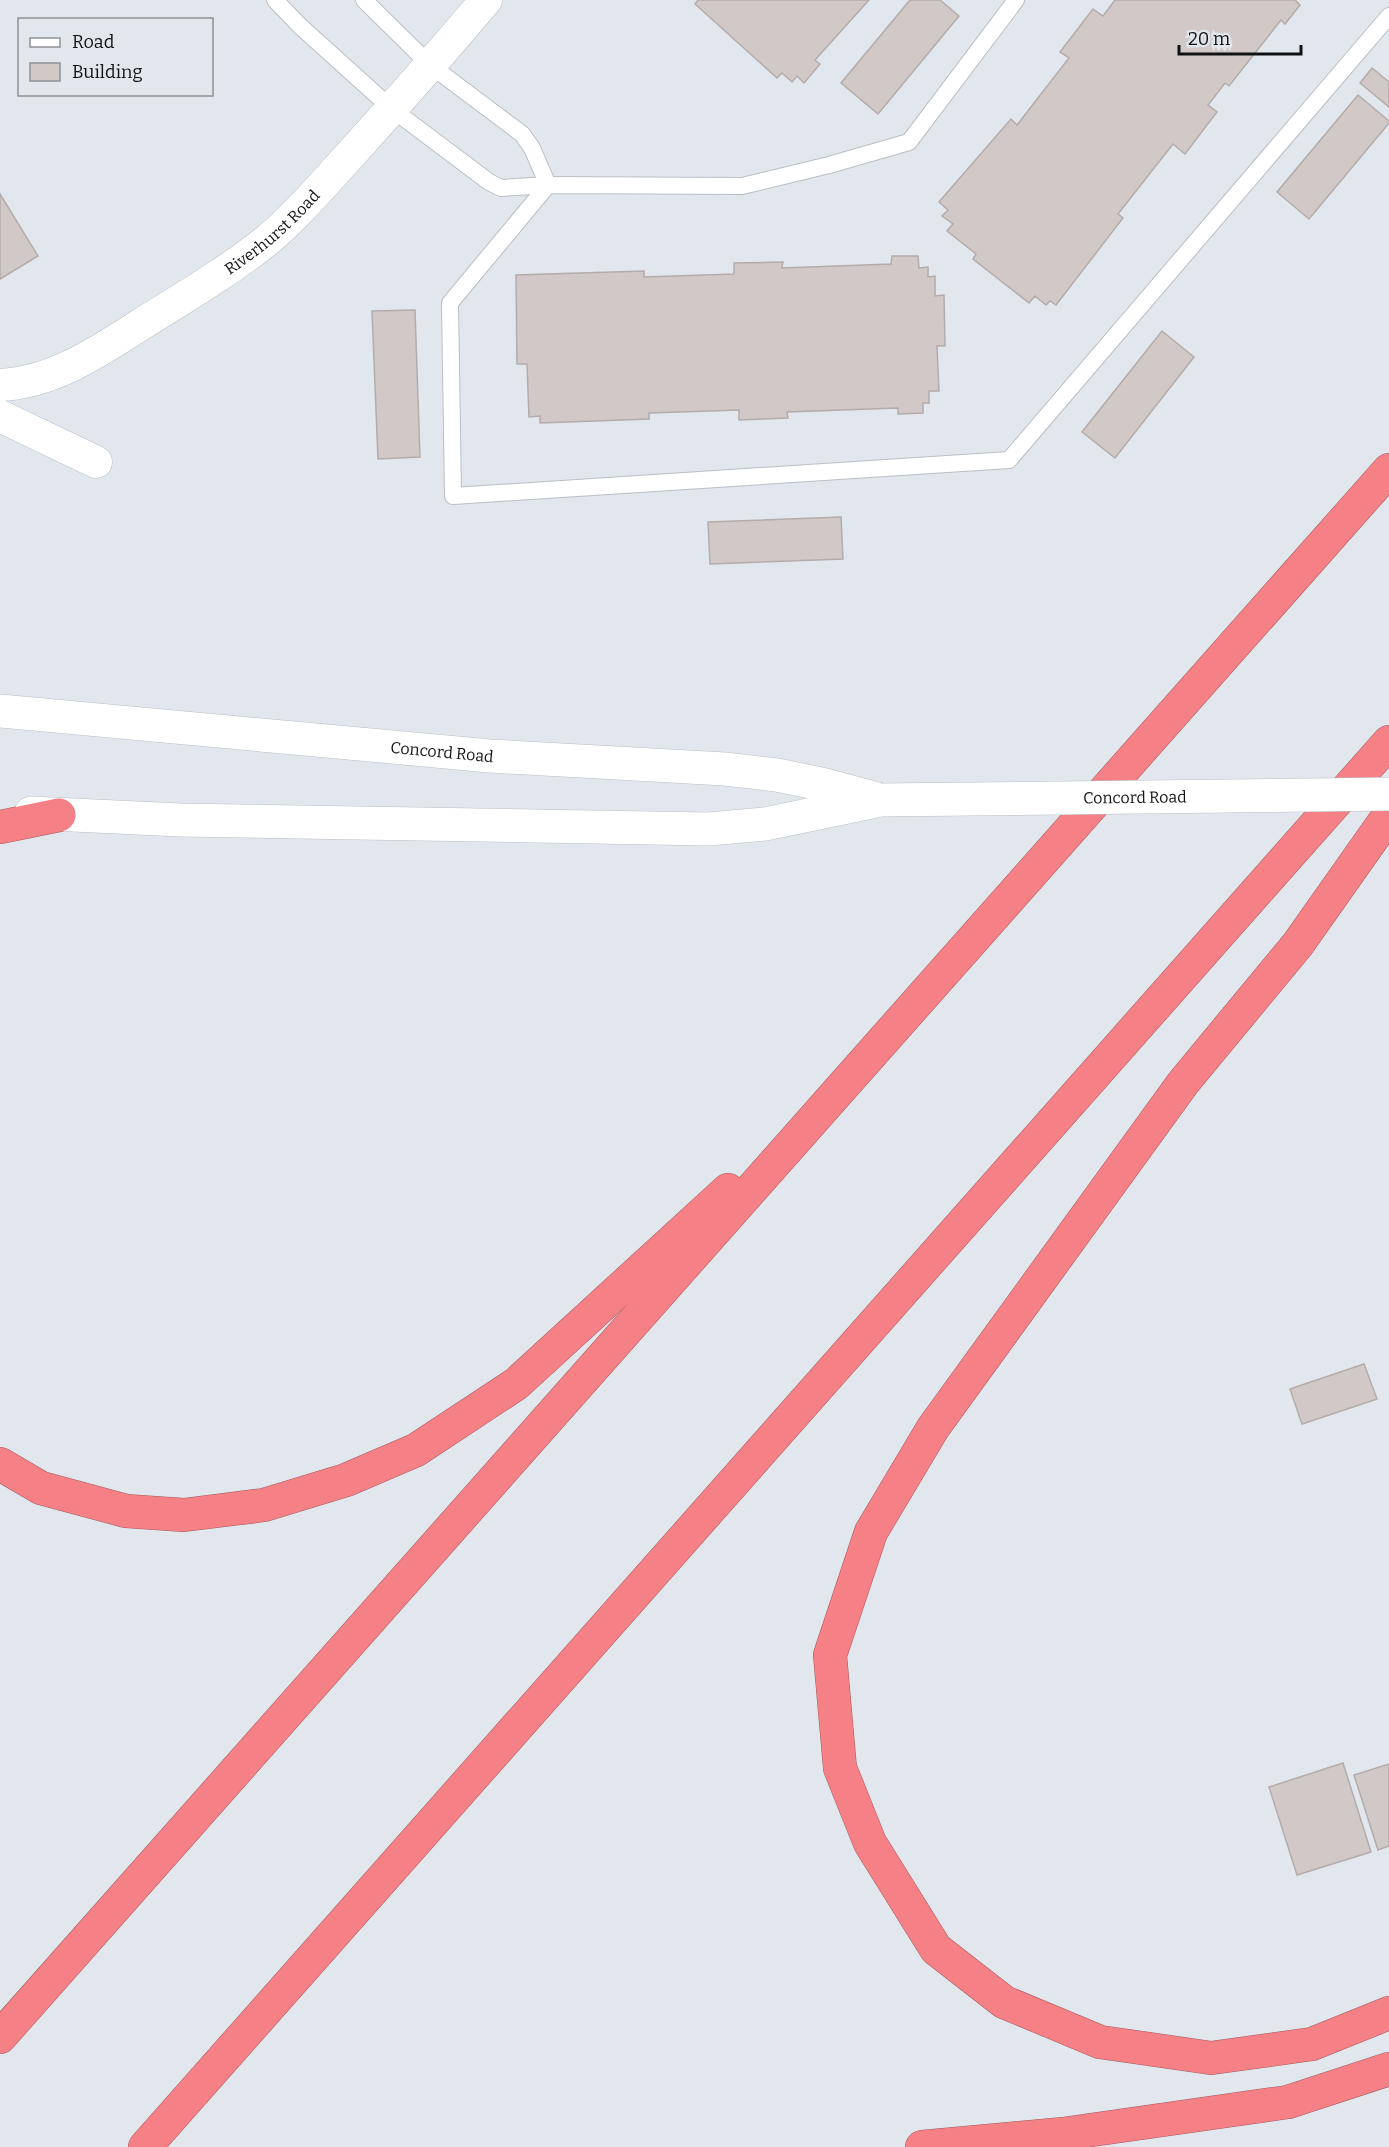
<svg xmlns="http://www.w3.org/2000/svg" width="1389" height="2147" viewBox="0 0 1389 2147" font-family="Bitter,serif">
<style>
.building{fill:#d1c9c7;stroke:#b3acaa;stroke-width:1.5}
.lines{fill:none;stroke-linecap:round;stroke-linejoin:round}
.lane-casing{stroke:#babfc4;stroke-width:18}
.street-casing{stroke:#babfc4;stroke-width:33}
.secondary-casing{stroke:#babfc4;stroke-width:34}
.highway-casing{stroke:#a55a5e;stroke-width:34}
.lane{stroke:#fff;stroke-width:16}
.street{stroke:#fff;stroke-width:32}
.secondary{stroke:#fff;stroke-width:33}
.highway{stroke:#f58186;stroke-width:33}
.secondary-bridge-casing{stroke:#babfc4;stroke-width:34;stroke-linecap:butt}
.secondary-bridge{stroke:#fff;stroke-width:33}
.labels{text-anchor:middle;dominant-baseline:central;stroke-width:5;stroke-linejoin:round;paint-order:stroke}
.street-label{font-size:16px;fill:#101214;stroke:#e2e7ed}
</style>
<rect width="100%" height="100%" fill="#e2e7ed"/>
<g class="building">
<polygon points="698,0 869,0 815,60 820,64 804,83 797,76 792,82 782,73 777,78 695,4"/>
<polygon points="910,0 940,0 959,16 878,114 841,83"/>
<polygon points="1115,0 1295,0 1300,5 1285,24 1281,20 1229,86 1225,83 1208,105 1217,112 1185,154 1173,144 1118,214 1123,218 1056,305 1050,301 1046,305 1035,296 1029,303 973,259 976,254 947,231 953,224 942,216 948,210 939,202 1011,119 1017,125 1069,58 1060,52 1093,9 1103,16"/>
<polygon points="1372,68 1389,82 1389,107 1360,83"/>
<polygon points="1358,95 1389,121 1389,123 1309,219 1277,192"/>
<polygon points="0,194 38,256 0,279"/>
<polygon points="892,256 918,256 919,268 928,267 928,277 935,276 935,296 944,295 945,346 937,346 939,391 929,391 929,403 923,403 923,413 898,414 898,408 787,412 788,418 739,420 739,410 649,413 649,419 540,423 540,416 529,417 527,364 517,364 516,275 644,271 644,277 734,274 734,263 783,262 782,268 891,264"/>
<polygon points="415,310 420,457 378,459 372,311"/>
<polygon points="1162,331 1194,357 1115,458 1082,432"/>
<polygon points="841,517 843,559 710,564 708,522"/>
<polygon points="1364,1364 1377,1399 1302,1424 1290,1389"/>
<polygon points="1343,1763 1371,1852 1297,1875 1269,1787"/>
<polygon points="1389,1764 1389,1846 1378,1850 1354,1775"/>
</g>
<g class="lines">
<defs>
<g id="lane">
<polyline points="275,0 300,26 392,109 489,182 501,188 548,185 742,186 829,165 909,142 1016,0"/>
<polyline points="364,0 430,65 522,134 532,148 548,185"/>
<polyline points="548,185 450,303 453,496 1009,460 1389,16"/>
</g>
<g id="street">
<path id="s1" d="M0,385C52,383 98,352 140,325C183,298 226,273 265,242C297,216 323,184 351,154C397,103 442,52 486,0"/>
<polyline points="0,416 96,462"/>
</g>
<g id="secondary">
<path id="s2" d="M0,711L490,756L725,769L777,775L821,784L881,800"/>
<polyline points="31,813 180,820 709,829 765,824 876,801"/>
</g>
<g id="highway">
<polyline points="1389,815 1298,944 1183,1083 933,1428 871,1532 830,1655 840,1768 870,1843 936,1949 1004,2002 1100,2042 1211,2058 1312,2044 1389,2013"/>
<polyline points="0,827 59,815"/>
<polyline points="0,1464 41,1488 126,1511 184,1515 264,1505 346,1480 416,1450 516,1384 728,1190"/>
<polyline points="0,2037 1389,470"/>
<polyline points="145,2147 1389,742"/>
<polyline points="922,2147 1063,2134 1288,2102 1389,2069"/>
</g>
</defs>
<use href="#lane" class="lane-casing"/>
<use href="#street" class="street-casing"/>
<use href="#secondary" class="secondary-casing"/>
<use href="#highway" class="highway-casing"/>
<use href="#lane" class="lane"/>
<use href="#street" class="street"/>
<use href="#secondary" class="secondary"/>
<use href="#highway" class="highway"/>
<defs>
<g id="secondary-bridge">
<path id="s3" d="M881,800L1389,794"/>
</g>
</defs>
<use href="#secondary-bridge" class="secondary-bridge-casing"/>
<use href="#secondary-bridge" class="secondary-bridge"/>
</g>
<g class="labels">
<g class="street-label">
<text stroke="none"><textPath href="#s1" startOffset="316">Riverhurst Road</textPath></text>
<text stroke="none"><textPath href="#s2" startOffset="444">Concord Road</textPath></text>
<text stroke="none"><textPath href="#s3" startOffset="254">Concord Road</textPath></text>
</g>
</g>
<rect x="18" y="18" width="195" height="78" fill="#e2e7ed" stroke="#8e9296" stroke-width="1.5"/>
<rect x="30" y="38" width="30" height="9" fill="#ffffff" stroke="#8e9296" stroke-width="1.5"/>
<text x="72" y="48" font-size="18" fill="#101214">Road</text>
<rect x="30" y="63" width="30" height="18" fill="#d1c9c7" stroke="#8e9296" stroke-width="1.5"/>
<text x="72" y="78" font-size="18" fill="#101214">Building</text>
<path d="M1179 45v9h122v-9" fill="none" stroke="#101214" stroke-width="3"/>
<text x="1188" y="45" font-size="18" fill="#101214" stroke="#e2e7ed" stroke-width="4.5" paint-order="stroke">20 m</text>
</svg>
